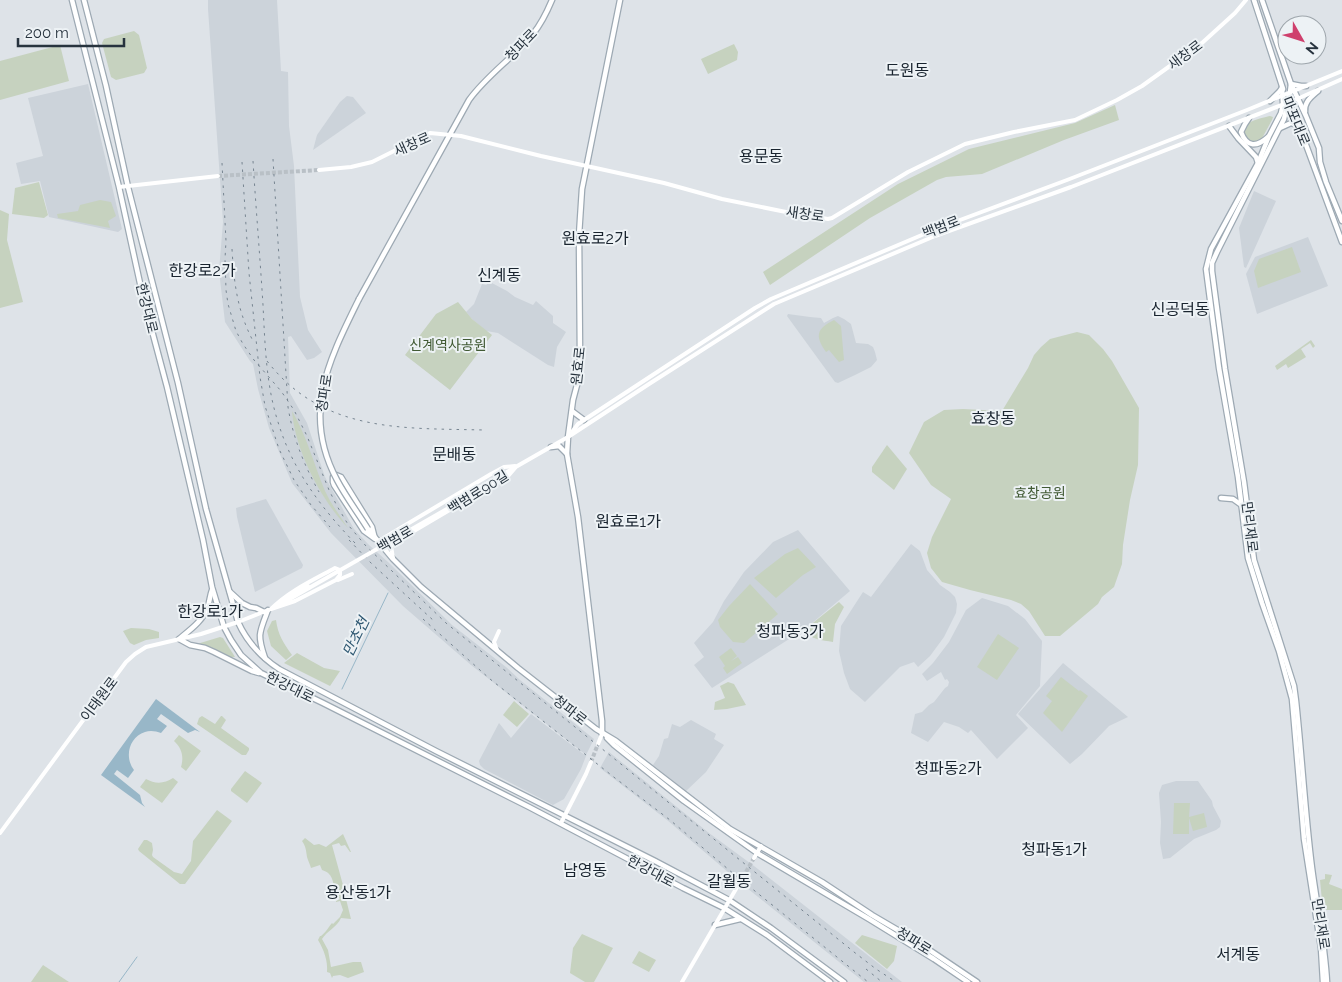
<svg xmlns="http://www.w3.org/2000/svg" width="1342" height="982" viewBox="0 0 1342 982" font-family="Raleway,'Noto Sans KR',sans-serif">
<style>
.built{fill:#ccd3da}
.green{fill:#c6d2bf}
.water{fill:#98b7c8}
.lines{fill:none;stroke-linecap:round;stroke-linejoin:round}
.stream{stroke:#98b7c8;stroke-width:1}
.secondary-tunnel{stroke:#b9c0c6;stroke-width:4;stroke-dasharray:4 2;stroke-linecap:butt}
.primary-casing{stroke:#9da9b3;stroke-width:7}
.secondary{stroke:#fff;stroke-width:4}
.primary{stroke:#fff;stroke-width:4.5}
.rail{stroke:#778591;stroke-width:1;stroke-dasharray:2.5 5;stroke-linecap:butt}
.primary-bridge-casing{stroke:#9da9b3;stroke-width:7;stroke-linecap:butt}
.secondary-bridge{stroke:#fff;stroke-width:4}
.primary-bridge{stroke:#fff;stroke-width:4.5}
.labels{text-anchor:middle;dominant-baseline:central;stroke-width:4;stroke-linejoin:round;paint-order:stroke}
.street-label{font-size:14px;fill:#27333e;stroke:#edf2f5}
.park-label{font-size:14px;fill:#415a34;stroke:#edf2f5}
.water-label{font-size:15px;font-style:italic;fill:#305973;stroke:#edf2f5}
.quarter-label{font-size:16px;fill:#19242f;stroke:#edf2f5}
</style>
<rect width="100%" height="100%" fill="#dee3e8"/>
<g class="built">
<polygon points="208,0 277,0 281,71 288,72 289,126 294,166 300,297 308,330 322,352 314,358 307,360 291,336 288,337 290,393 307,423 325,477 354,529 369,545 388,562 452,625 506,667 520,680 594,739 586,755 471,665 403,606 331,533 292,483 269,428 258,389 253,364 250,361 225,322 219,271 223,222 208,9"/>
<polygon points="88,84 122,229 118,232 49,217 40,181 21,184 16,163 43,156 28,98"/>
<polygon points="347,96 353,97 366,113 313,150 317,135 340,102"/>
<polygon points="1254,191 1276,201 1246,268 1244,267 1239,228"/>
<polygon points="1308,237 1328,286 1257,314 1246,274 1255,257"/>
<polygon points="490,282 507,291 515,297 533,305 536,301 553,316 553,323 566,332 557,347 554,367 548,365 498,333 486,331 472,319 466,312 474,304 482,284 486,285"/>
<polygon points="788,314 810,317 821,318 824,323 833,318 838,316 844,319 851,324 856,343 868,344 873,347 875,352 877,360 871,367 855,375 838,383 835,382 787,316"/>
<polygon points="266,499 303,565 302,568 255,592 237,517 236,508"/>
<polygon points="798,530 850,591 805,629 712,688 694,665 704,657 694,643 713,622 724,601 744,572 773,542"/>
<polygon points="911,544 920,551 927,570 940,585 950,592 955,597 957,604 956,613 944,637 930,656 918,667 914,662 900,667 865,702 850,689 844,673 839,651 841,626 863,592 871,597"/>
<polygon points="982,598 1008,606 1025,619 1042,641 1040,686 1016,715 1028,728 997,759 971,730 968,733 959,727 944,722 928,742 911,733 915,714 922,712 929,705 934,702 945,688 948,686 949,682 947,679 945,680 941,672 927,681 922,674 933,663 949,642 966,610"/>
<polygon points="1063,663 1128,717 1109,726 1082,754 1070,764 1018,714"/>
<polygon points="531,714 586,756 581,769 564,799 553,805 484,769 480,765 479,761 499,723 511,738"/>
<polygon points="691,720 716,734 714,739 724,745 706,772 686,791 653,765 659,756 664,739 668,738 672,724 680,727"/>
<polygon points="609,752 709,833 754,866 902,982 864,982 742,884 667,820 600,768"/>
<polygon points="1176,781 1198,781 1212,801 1213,806 1221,821 1220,827 1216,830 1194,839 1170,858 1163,859 1160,843 1161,822 1159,793 1162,785"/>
</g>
<g class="green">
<polygon points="134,31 139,35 147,68 144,73 116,80 111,77 102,43 104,39"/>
<polygon points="734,44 738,52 737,60 708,74 701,59"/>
<polygon points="60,45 69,81 0,100 0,61"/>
<polygon points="1115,105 1119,120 1064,140 982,174 946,177 937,180 870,218 770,285 763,272 898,184 969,149 1075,123"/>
<path d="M1270,116L1273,117L1272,120L1260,142H1250C1248,140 1245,138 1244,136C1238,122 1262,118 1270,116Z"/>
<polygon points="39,182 48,215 44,218 12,214 15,188"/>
<polygon points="100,200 111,202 116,216 108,221 110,228 58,218 57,214 78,211 80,205"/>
<polygon points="0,210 9,214 7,240 23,302 0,308"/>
<polygon points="1292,247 1301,272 1258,288 1254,271 1259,259"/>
<polygon points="458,302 472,319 492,335 450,390 405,355 436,314"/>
<path d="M834,320L841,326L844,360L839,362L829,350L826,352C815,336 816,329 834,320Z"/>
<polygon points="1077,332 1089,335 1103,349 1112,361 1139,408 1138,465 1130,500 1123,545 1122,564 1114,587 1102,597 1098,604 1060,636 1045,636 1029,611 1021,604 1011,600 970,590 942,582 931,568 927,553 932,537 951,499 931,485 909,453 924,422 944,410 963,409 1002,411 1028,368 1034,355 1041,347 1050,339"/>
<polygon points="1311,340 1315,346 1313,348 1310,343 1301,349 1306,357 1288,368 1286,364 1277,370 1275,366"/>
<path d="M292,411C307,436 314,465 325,491C331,504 340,516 348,528C321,500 295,450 292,411Z"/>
<polygon points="887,445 907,469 894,490 872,472 872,467"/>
<polygon points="798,548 816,567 803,575 776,598 754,578 785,554"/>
<polygon points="750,584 778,614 744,643 733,642 720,627 718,620 729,606"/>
<path d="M839,602L844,607L835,624L833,642C822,640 811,640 804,630Z"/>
<path d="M276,620C278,635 283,642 292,655L286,660L271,646L267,631L272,621Z"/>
<polygon points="131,628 149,629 159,632 159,638 146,640 134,645 130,643 123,631"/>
<polygon points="998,634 1019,648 997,680 977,667"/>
<polygon points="220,637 223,638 235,657 231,657 197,644"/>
<polygon points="731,648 737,656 731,661 738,657 742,663 727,674 723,668 725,666 719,657"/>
<polygon points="297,653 324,668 340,671 330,686 284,663"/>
<polygon points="1061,677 1079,691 1080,690 1088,696 1062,732 1043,713 1052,701 1046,696"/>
<polygon points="728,682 734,684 746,705 727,709 714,710 715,702 725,698 720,686"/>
<polygon points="514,701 529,714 517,727 503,715"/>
<polygon points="202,716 215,724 221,716 222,716 226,720 221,728 249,748 249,750 246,755 242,755 197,724 199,718"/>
<path d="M179,735L201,751L186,771L181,767C184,757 182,748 174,741Z"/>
<polygon points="245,771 262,783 247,803 231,791 231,789"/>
<path d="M173,778L178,782L162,803L140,787L146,779C155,784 164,784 173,778Z"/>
<polygon points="1174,803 1190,803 1189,817 1204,813 1207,827 1200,829 1199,825 1200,829 1193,831 1189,818 1189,834 1173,834"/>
<polygon points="217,810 232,821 185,884 180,884 139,851 138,849 144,840 147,840 152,843 153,850 152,855 153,857 174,872 182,874 191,861 193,841"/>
<path d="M343,834L351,852H350L345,845L341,846L339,843L332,845L346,896V899L351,919L341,918C337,927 327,931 322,939L328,950L331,967L353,962H361L364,972L348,978L340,975L333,976L332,978L330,973L327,972C328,961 324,950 318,940L320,936H321C326,932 328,928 332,923L333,924L340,917L343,910L340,901L336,902V901L340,899C338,896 336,894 335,891C333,882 333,873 322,870L320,865L311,868C310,864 308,861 307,857C306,850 306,847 302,841L305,838L314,845L319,844L326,847Z"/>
<polygon points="1325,874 1332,875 1329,884 1342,889 1342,910 1326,910 1322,901 1320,880 1325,879"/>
<polygon points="582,934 613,948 594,982 585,982 570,973 573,948"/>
<polygon points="862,935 897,946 894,961 887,969 855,943"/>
<polygon points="639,951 656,960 649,972 632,963"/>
<polygon points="43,965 69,982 31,982"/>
</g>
<path class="water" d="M156,699L200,732L195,730L188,733L161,714L157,719L167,726L161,733C156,731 150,730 145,732C129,737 124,757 134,770L128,778L117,770L114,774L140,795L142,803L145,807L101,775Z"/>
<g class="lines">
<g class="stream">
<polyline points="342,689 388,593"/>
<polyline points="119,982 137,957"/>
</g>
<g class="secondary-tunnel">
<polyline points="218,176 319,170"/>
<polyline points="591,762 598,744"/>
<polyline points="740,882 754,858"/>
</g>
<defs>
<g id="primary">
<polyline points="72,0 119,187 143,297 167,387 203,540 212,587 224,627 231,640 241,655 261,673 323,703 529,807 683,888 724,908 767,935 830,982"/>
<path d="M84,0L106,86L128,187L178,383L206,509L238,622C247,642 261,657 279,669L436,751L655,861L729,900L771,928L844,982"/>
<polyline points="1254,0 1283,89"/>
<polyline points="1262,0 1291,84 1306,116 1319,148 1320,162 1326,182 1342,221"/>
<path d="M1291,84L1290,92L1284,119L1217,252L1212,263V271L1225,369L1244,482L1254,560L1294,686L1296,701C1302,757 1305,813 1312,868C1317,906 1325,944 1327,982"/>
<polyline points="1291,84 1301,86 1306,86"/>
<polyline points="1282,87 1283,104 1281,113 1269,136 1258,163 1211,249 1206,269 1219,368 1238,477 1248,558 1262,603 1279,651 1292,699 1304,839 1321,948 1323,982"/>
<polyline points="1270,101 1279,92 1282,88"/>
<polyline points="1288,101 1299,126 1342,242"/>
<path d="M1305,112C1304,102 1311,97 1318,91"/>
<path d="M1249,118L1245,124L1241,132C1247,148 1257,147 1268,137"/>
<polyline points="1229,126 1238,138 1256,157 1258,163"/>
<polyline points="1280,128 1291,123 1299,125"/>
<path d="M359,299L469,100C487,75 513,58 533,34C541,24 547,12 552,0"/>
<polyline points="572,411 584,420"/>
<polyline points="551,447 559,446 567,454"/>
<polygon points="336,475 341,477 372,527 375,539 364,531 334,485 333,482 333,477"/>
<polyline points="1221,498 1233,499 1240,504"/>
<polyline points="368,529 393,559 421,587 518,668 596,729 616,741 730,829 822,882 872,915 913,939 977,982"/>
<path d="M212,590C210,595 210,600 208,606C204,620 190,630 179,639L190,645L205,648L214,652L252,671L259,673"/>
<polyline points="230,592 242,603 250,607 256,608 264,612"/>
<path d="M265,658C257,635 259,633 268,610"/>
<polyline points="602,734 602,721 578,517 567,454 568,437 573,400 578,381 580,357 579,235 582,189 620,0"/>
<polyline points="607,738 614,745 684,801 757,853 869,919 934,959 968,982"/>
<polyline points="715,925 740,919"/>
</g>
</defs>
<use href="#primary" class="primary-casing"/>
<g class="secondary">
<polyline points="319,170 351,167 372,162 430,133 461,136 541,156 664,183 722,199 786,212 828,219 832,218 908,172 965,144 1014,132 1075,120 1117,100 1142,86 1202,43 1235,13 1246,0"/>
<polyline points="119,187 218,176"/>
<polyline points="572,432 578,424 584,420 755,308 771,299 936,229 1067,180 1247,110 1342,71"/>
<polyline points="479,488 568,437 649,384 774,304 935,236 1071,187 1297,99 1342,79"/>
<polyline points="377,542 491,474 504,467 515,466"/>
<polyline points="393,558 391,546 397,541 509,475 515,468"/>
<polyline points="338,580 352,574"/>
<polyline points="281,604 309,588"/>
<polyline points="278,605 308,586"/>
<polyline points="497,650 494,642 499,631"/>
<polyline points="598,744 602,734"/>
<polyline points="561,823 586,774 591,762"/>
<path d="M0,833L126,662L135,654L146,647L201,634L238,622L271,609L295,601L336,580L340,575V570L335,568C313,580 289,591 271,609"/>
<polyline points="754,858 761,846"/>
<polyline points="682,982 740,882"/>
</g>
<use href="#primary" class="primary"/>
<g class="rail">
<path d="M273,159L288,407C293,438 304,465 319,492"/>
<path d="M253,161C256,209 260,257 263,305C265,344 266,385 278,422C292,469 321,508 355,543"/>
<polyline points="242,162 249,273 260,377 265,406 279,449 294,480 311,505 330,527"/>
<polyline points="222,163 226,241 225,259 226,290 228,304 236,331 243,344 254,360 281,391 294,410 307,436 329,490 337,506 349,526 366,546 446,623 854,952 876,969 896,982"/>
<path d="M232,249C234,283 237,310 253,341"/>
<path d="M267,361C323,433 402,428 484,430"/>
<polyline points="349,540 372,564 434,621"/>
<polyline points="423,619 490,679 615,778 670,820 735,875 868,982"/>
<polyline points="866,969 882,982"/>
</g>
<defs>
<path id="primary-bridge" d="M359,299C329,360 301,413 337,480C346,497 358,513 368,529"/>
</defs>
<use href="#primary-bridge" class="primary-bridge-casing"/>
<polyline class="secondary-bridge" points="309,588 480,490"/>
<use href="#primary-bridge" class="primary-bridge"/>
</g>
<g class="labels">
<g class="street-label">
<text transform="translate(521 45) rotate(-46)">청파로</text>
<text transform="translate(1185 55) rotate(-37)">새창로</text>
<text transform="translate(1296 121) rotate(68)">마포대로</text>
<text transform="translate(412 144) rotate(-24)">새창로</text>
<text transform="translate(805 214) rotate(8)">새창로</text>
<text transform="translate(941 227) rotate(-21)">백범로</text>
<text transform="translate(147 308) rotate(76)">한강대로</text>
<text transform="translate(578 366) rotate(-84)">원효로</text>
<text transform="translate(324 393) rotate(-81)">청파로</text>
<text transform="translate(478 492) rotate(-32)">백범로90길</text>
<text transform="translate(1250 527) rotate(83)">만리재로</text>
<text transform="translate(395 539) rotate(-30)">백범로</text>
<text transform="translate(290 687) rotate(26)">한강대로</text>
<text transform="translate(99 699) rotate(-53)">이태원로</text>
<text transform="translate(570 710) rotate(38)">청파로</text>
<text transform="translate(651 871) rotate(28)">한강대로</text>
<text transform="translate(1321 924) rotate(81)">만리재로</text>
<text transform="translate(914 941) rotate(32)">청파로</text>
</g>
<g class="park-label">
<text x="448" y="345">신계역사공원</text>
<text x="1040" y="493">효창공원</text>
</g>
<g class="water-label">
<text transform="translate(356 637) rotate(-64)">만초천</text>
</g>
<g class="quarter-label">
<text x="907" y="70">도원동</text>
<text x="761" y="156">용문동</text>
<text x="595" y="238">원효로2가</text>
<text x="202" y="270">한강로2가</text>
<text x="499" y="275">신계동</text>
<text x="1180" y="309">신공덕동</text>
<text x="993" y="418">효창동</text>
<text x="454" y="454">문배동</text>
<text x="628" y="521">원효로1가</text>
<text x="210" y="611">한강로1가</text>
<text x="790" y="631">청파동3가</text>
<text x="948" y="768">청파동2가</text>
<text x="1054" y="849">청파동1가</text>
<text x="585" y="870">남영동</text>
<text x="729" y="881">갈월동</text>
<text x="358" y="892">용산동1가</text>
<text x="1238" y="954">서계동</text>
</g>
</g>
<g transform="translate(1302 40) rotate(129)"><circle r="24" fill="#edf2f5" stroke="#9ea6ac"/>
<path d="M0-4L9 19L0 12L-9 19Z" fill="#cf406d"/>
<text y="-8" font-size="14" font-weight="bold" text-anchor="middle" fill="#27333e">N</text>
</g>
<path d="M18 38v8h106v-8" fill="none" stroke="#27333e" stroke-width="2.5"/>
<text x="25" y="38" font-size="15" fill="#27333e" stroke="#edf2f5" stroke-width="4" paint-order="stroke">200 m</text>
</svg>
